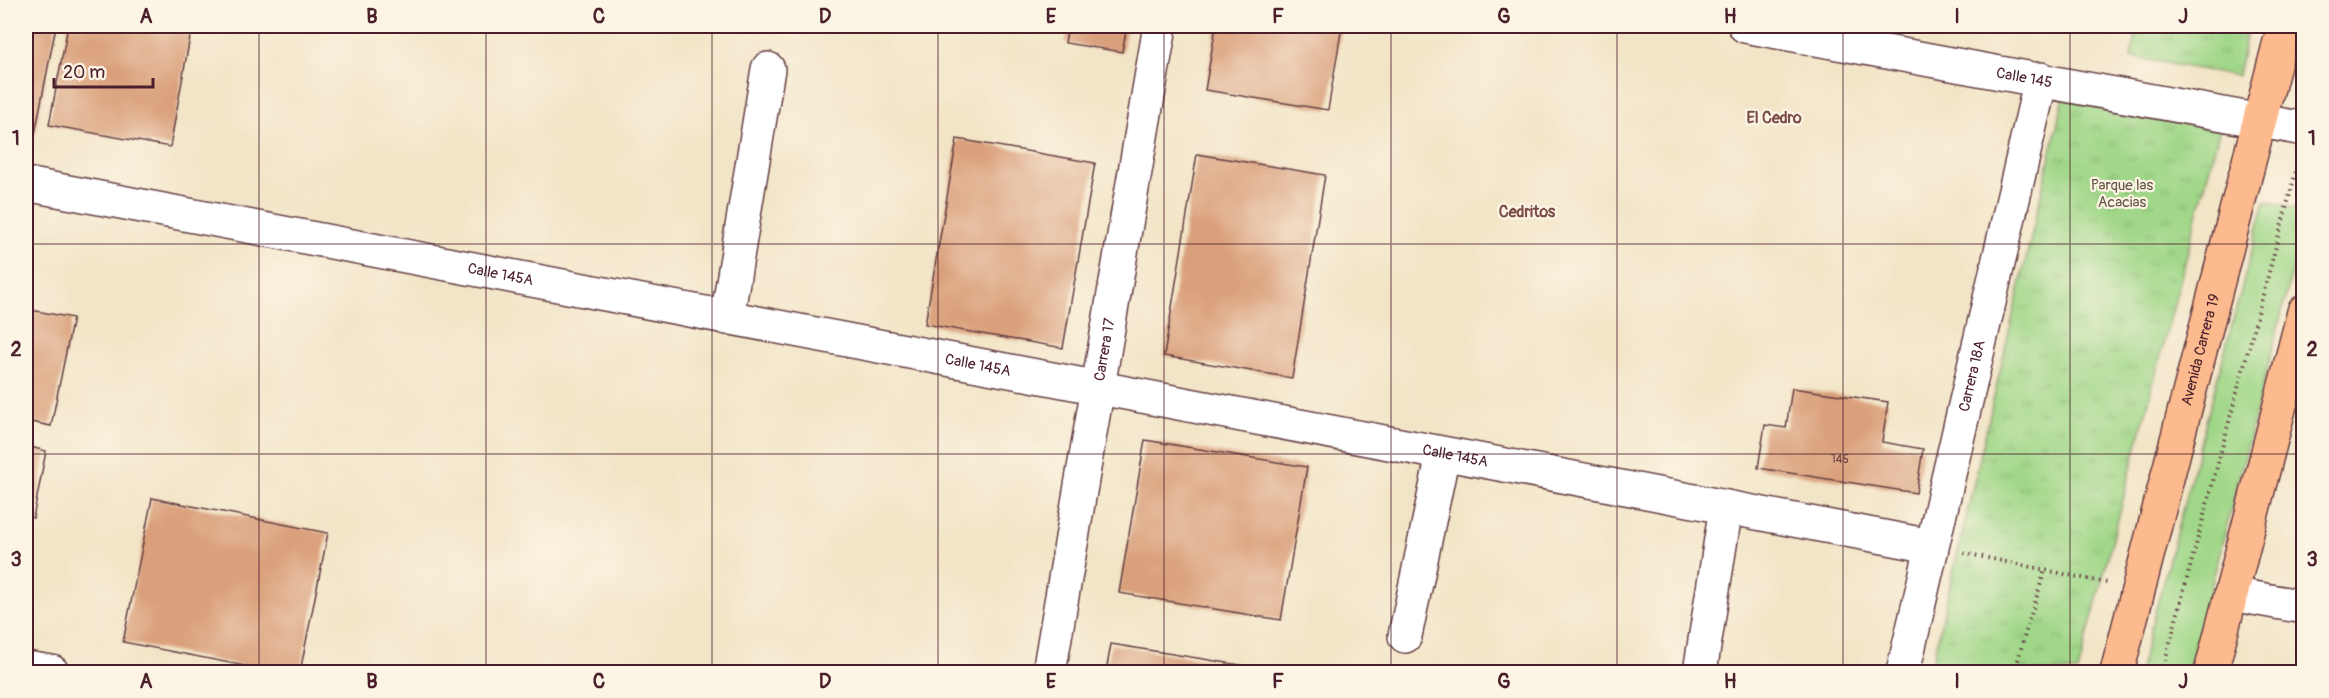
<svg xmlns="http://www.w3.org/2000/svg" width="2329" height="698" viewBox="0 0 2329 698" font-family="Pangolin,sans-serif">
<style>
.grass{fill:#a0d788;stroke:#757b5a;stroke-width:1.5}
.park{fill:url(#park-tufts);stroke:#757b5a;stroke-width:1.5}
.building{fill:#daa07b}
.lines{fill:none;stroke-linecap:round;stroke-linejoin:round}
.minor-casing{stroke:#633d42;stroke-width:36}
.major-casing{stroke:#633d42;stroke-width:36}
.path{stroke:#633d42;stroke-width:4;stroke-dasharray:1.5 4.5;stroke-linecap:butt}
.minor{stroke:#fff;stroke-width:33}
.major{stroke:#fcba8e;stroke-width:33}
.grid{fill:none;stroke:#4a1f2b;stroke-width:1.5;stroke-opacity:0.55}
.labels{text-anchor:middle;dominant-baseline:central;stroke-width:4.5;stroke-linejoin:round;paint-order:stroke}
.number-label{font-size:12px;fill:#6e3f3f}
.street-label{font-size:15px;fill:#4a1f2b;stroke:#fcf5e5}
.park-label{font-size:15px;fill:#645647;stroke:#fcf5e5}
.neighbourhood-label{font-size:16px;font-weight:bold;fill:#7c4c47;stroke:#fcf5e5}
.neatline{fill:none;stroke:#4a1f2b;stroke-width:2}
.grid-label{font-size:20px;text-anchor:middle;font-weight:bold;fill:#4a1f2b}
</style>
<defs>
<pattern id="park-tufts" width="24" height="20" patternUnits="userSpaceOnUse" patternTransform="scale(1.5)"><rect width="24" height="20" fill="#a0d788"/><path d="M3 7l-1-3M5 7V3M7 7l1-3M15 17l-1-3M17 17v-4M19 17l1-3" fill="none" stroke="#8bb876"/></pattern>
</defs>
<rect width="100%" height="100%" fill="#fcf5e5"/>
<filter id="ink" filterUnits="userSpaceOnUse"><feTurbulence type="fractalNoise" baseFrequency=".0167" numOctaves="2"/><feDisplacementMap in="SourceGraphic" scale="12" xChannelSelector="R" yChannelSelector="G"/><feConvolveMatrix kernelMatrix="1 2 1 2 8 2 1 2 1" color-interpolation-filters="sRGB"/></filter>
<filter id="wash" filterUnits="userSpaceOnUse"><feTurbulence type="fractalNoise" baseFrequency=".008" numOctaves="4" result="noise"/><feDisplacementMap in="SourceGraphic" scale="24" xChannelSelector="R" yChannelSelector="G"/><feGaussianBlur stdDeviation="1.35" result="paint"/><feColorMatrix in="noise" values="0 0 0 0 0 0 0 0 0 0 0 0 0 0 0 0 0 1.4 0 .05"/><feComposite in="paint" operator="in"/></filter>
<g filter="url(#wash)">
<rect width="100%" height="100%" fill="#f2e4c6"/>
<polygon class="grass" points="2265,201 2303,210 2303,230 2189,672 2139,672"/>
<g class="park">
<polygon points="2137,26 2248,26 2238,76 2131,57"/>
<polygon points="2064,96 2221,124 2078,672 1930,672"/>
</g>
<g id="blocks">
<g class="building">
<polygon points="26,26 56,26 32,149 26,147"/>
<polygon points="68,26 192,26 170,147 49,125"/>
<polygon points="1068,26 1127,26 1122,52 1065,43"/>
<polygon points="1216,26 1342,26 1328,110 1205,90"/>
<polygon points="957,139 1095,163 1063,348 925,324"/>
<polygon points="1197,154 1325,175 1292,378 1164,356"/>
<polygon points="26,309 73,318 51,426 26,421"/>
<polygon points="1792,388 1888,402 1882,442 1923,449 1916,493 1758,468 1765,425 1786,428"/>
<polygon points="1145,440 1307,467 1281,620 1119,593"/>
<polygon points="26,446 46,451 33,518 26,516"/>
<polygon points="152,498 328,533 300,672 276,672 123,642"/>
<polygon points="1111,644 1277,671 1276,672 1106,672"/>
</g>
</g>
</g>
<g filter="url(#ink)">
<use href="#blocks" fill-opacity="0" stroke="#633d42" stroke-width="1.5"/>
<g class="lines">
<defs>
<g id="minor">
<path id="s1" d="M1745,26L2304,129"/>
<path id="s2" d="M26,184L1931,546"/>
<polyline points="727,318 768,69"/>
<polyline points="2231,594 2304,607"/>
<polyline points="1405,636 1443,454"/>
<polyline points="26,668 52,672"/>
<path id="s3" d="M1049,672L1160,26"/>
<polyline points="1700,672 1726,507"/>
<path id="s4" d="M1903,672L2041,79"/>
</g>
<g id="major">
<path id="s5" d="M2117,672L2284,26"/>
<polyline points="2211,672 2304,312"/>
</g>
</defs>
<use href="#minor" class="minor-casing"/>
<use href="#major" class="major-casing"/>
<g class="path">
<polyline points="1964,553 2107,583"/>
<polyline points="2015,672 2025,634 2045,570"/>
<polyline points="2162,672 2299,160"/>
</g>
<use href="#minor" class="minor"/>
<use href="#major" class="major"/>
</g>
</g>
<path class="grid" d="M259,26V672M486,26V672M712,26V672M938,26V672M1164,26V672M1391,26V672M1617,26V672M1843,26V672M2070,26V672M26,244H2304M26,454H2304"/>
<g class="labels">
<g class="number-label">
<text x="1840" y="459">145</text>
</g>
<g class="street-label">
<text stroke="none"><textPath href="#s1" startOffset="284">Calle 145</textPath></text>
<text stroke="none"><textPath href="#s2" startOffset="483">Calle 145A</textPath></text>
<text stroke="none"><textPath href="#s3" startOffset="327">Carrera 17</textPath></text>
<text stroke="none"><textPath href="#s5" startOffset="333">Avenida Carrera 19</textPath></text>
<text stroke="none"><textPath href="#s2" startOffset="969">Calle 145A</textPath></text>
<text stroke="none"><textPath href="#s4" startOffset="304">Carrera 18A</textPath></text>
<text stroke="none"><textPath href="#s2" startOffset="1455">Calle 145A</textPath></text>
</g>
<g class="park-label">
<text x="2122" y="185">Parque las<tspan x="2122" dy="17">Acacias</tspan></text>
</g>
<g class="neighbourhood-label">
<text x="1774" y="118">El Cedro</text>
<text x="1527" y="212">Cedritos</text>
</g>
</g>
<rect width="2329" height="698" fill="none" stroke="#fcf5e5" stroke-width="66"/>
<path d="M54 78v9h99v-9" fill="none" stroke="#4a1f2b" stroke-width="3"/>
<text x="63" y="78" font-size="18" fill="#4a1f2b" stroke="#fcf5e5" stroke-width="4.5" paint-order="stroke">20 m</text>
<rect x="33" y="33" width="2263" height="632" class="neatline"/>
<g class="grid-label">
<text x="146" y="23">A</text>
<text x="372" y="23">B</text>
<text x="599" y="23">C</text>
<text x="825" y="23">D</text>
<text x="1051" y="23">E</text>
<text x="1278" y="23">F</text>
<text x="1504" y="23">G</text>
<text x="1730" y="23">H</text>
<text x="1957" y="23">I</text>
<text x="2183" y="23">J</text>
<text x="16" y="145">1</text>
<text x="2312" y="145">1</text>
<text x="16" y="356">2</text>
<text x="2312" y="356">2</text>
<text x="16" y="566">3</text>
<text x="2312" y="566">3</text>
<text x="146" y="688">A</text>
<text x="372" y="688">B</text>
<text x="599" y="688">C</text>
<text x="825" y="688">D</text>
<text x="1051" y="688">E</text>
<text x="1278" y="688">F</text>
<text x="1504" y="688">G</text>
<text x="1730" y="688">H</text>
<text x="1957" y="688">I</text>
<text x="2183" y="688">J</text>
</g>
</svg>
